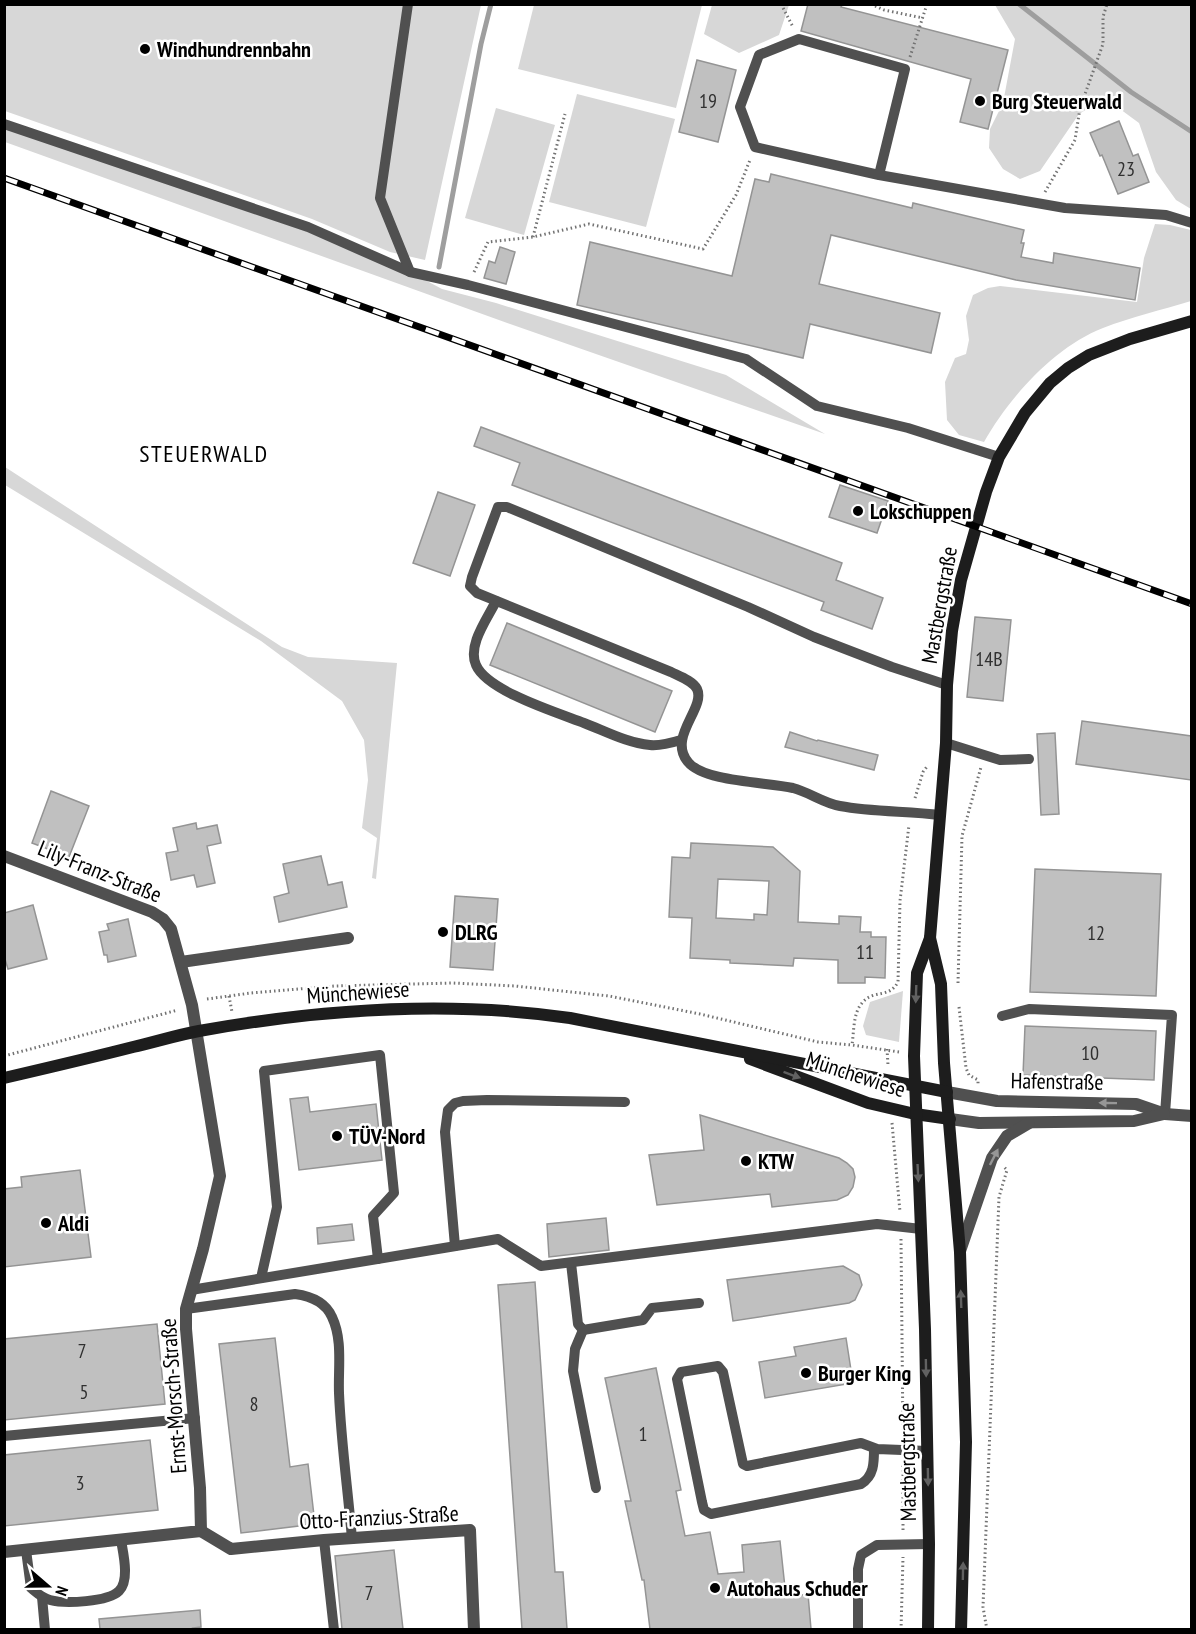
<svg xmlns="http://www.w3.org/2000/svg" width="1196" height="1634" viewBox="0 0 1196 1634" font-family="'PT Sans Narrow',sans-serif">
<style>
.green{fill:#d7d7d7}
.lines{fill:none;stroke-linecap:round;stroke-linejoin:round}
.stream{stroke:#9e9e9e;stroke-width:5}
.building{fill:#c0c0c0;stroke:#949494;stroke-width:1.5;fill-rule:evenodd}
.path{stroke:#727272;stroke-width:3;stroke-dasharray:1.5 3;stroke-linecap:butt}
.service{stroke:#505050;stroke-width:10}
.minor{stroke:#505050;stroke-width:12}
.secondary{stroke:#1d1d1d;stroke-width:12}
.rail-casing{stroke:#000;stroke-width:7}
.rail{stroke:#fff;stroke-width:4.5;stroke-dasharray:14;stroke-linecap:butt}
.oneway{fill:#616161}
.oneway2{fill:#969696}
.poi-dot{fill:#000;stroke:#fff;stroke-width:2}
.labels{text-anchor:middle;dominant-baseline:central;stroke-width:5;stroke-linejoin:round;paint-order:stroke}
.number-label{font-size:20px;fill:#303030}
.poi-label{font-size:22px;font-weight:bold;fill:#000;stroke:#fff;text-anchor:start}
.street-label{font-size:22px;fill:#000;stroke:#fff}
.neighbourhood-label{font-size:24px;letter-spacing:1.5px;fill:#000;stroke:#fff}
</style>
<rect width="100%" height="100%" fill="#fff"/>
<g class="green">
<polygon points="4,5 481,5 425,260 390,252 312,219 5,111"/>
<polygon points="534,5 702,5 676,108 518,69"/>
<polygon points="712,5 712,4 789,5 779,35 739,53 704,34"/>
<polygon points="995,5 1191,5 1191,209 1176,200 1156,172 1139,123 1105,98 1079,114 1040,171 1020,179 1003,169 989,148 990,129 1003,103 1015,39"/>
<polygon points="577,94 675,119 646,227 549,202"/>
<polygon points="496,108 555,125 524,235 465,218"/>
<polygon points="4,124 308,227 410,272 442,289 496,303 726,375 825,434 513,325 5,142"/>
<path d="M1155,224L1170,225L1191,230V301C1162,310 1131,317 1103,328C1054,347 1009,398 984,442L959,435L947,420L945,382L955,358L966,354L969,340L966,316L973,295L988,288L1000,286L1137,302L1144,258Z"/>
<polygon points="5,467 282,647 308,657 397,663 376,879 372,878 377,838 362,828 368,780 364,740 342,701 261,641 5,485"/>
<polygon points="903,991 899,1042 866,1035 863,1026 870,1002"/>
</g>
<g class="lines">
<g class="stream">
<polyline points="1019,4 1131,92 1192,132"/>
<polyline points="439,267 481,44 491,4"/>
</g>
</g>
<g class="building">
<polygon points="808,4 842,4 841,7 1008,50 988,129 960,122 971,79 801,31"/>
<polygon points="697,60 736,70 718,142 679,132"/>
<polygon points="1119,121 1133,156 1138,154 1149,182 1118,194 1102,155 1100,156 1090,133"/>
<polygon points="771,174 912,208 913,203 1024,230 1021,243 1024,243 1021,257 1053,263 1054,253 1140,268 1135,300 1016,280 831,235 819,284 940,313 931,353 810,324 803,358 577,305 590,242 732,276 755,179 769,182"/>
<polygon points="500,247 515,252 506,284 484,278 489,261 495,263"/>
<polygon points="481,427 842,563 836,580 883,598 872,629 821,610 824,602 512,485 520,463 474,446"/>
<polygon points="840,485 888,501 877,533 829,517"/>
<polygon points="438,492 475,505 450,576 413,563"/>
<polygon points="975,617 1011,620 1003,701 967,697"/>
<polygon points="507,623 672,691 655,732 490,665"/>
<polygon points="1082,721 1191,736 1191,780 1076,764"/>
<polygon points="790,732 817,741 818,740 878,755 874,770 785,747"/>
<polygon points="1055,733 1059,814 1041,815 1037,734"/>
<polygon points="51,791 89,806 69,857 32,843"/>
<polygon points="196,823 197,829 217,825 221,843 207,846 215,883 197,887 194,875 171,880 166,853 178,851 173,828"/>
<path d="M691,843L773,847L800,871L798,922L839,924V916L861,917L860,932H871V937H886L885,978L865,977V983H838V960L794,958L793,966L730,963V960L690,958L692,918L669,917L672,857L690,858ZM718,879L769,881L767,915L754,914V920L716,918Z"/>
<polygon points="321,856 328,885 342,882 347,907 279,922 274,897 289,893 283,864"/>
<polygon points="1035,869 1161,874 1156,996 1030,992"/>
<polygon points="455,896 498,899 493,970 450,967"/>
<polygon points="33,905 47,959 8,969 4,956 4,913"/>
<polygon points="128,919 136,956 108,962 107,955 104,955 99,932 109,930 107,924"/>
<polygon points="1025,1026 1156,1031 1154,1080 1023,1075"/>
<polygon points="308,1097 310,1112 376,1104 382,1160 299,1170 290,1099"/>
<polygon points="700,1115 839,1158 847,1163 853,1169 855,1177 853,1187 848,1195 837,1200 772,1207 770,1194 657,1205 649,1155 704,1150"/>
<polygon points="80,1170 91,1257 4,1267 4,1189 22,1187 21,1177"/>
<polygon points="606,1218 609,1250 549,1257 547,1224"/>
<polygon points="352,1224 354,1240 318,1244 317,1228"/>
<polygon points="843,1266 859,1275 862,1285 855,1300 849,1303 733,1321 727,1280"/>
<polygon points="535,1282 555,1572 563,1572 567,1629 522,1629 498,1285"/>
<polygon points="157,1324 165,1404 4,1420 4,1339"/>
<polygon points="275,1338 290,1467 308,1464 315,1524 241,1533 219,1344"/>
<polygon points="846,1338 853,1383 765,1398 759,1362 796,1356 794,1347"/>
<polygon points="656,1368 681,1490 676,1491 685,1536 710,1532 718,1574 744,1572 742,1545 780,1541 786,1597 808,1594 811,1629 650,1629 644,1580 642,1580 625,1501 631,1501 605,1378"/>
<polygon points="150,1440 158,1510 4,1526 4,1455"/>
<polygon points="394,1550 403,1629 342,1629 335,1556"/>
<polygon points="200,1610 201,1627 193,1628 194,1629 100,1629 99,1619"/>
</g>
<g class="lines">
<g class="path">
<polyline points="781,4 793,27"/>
<polyline points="871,4 884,10 923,18"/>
<polyline points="910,57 927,4"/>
<polyline points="1045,192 1075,140 1080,108 1103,44 1103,17 1107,4"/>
<polyline points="533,237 565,114"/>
<polyline points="474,272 488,242 533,237 589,224 703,249 736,195 750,160"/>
<polyline points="915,798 923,772 928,765"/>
<polyline points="958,983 962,836 981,767"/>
<polyline points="229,996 232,1012"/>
<polyline points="207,999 251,993 335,986 452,983 515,986 609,996 700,1014 818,1042 852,1045"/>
<polyline points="959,1007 966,1068 969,1075 978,1080 978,1084"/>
<polyline points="887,1049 888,1065"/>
<path d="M899,1052L852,1045C854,1032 853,1013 862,1003C873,989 889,999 898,982L900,901L909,825"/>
<polyline points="4,1056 178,1010"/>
<polyline points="892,1123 900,1212"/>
<polyline points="901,1239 903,1437"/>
<polyline points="903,1530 903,1464"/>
<polyline points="901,1630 903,1557"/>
<polyline points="987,1630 983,1607 999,1197 1007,1170 1004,1167"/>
</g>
<g class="service">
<polyline points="408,4 380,198 410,272"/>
<polyline points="4,124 308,227 410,272 468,285 746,359 817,406 908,428 999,457"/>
<polyline points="879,175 905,69 799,39 759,55 740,107 755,147 879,175 1065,208 1166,215 1192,223"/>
<path d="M496,601C488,618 467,645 476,665C487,691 558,713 584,723C605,731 627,743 650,745C660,746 671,743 681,740"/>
<polyline points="946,743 1000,760 1029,759"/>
<path d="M940,815C907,811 872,812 840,806C823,803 809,792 793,788C766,782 704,782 688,762C667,737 706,708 697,689C693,681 679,676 671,672L477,593L470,586L472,577L498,507H507L748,607L814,637L892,667L947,685"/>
<polyline points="1002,1016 1029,1009 1172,1015 1165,1114"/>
<polyline points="455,1246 445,1132 448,1110 455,1103 463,1101 487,1100 625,1102"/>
<polyline points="571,1263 578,1324 583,1330 643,1320 652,1308 699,1303"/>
<polyline points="261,1278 277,1207 264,1071 380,1055 394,1193 373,1216 378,1259"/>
<polyline points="191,1290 498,1239 541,1266 877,1224 921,1229"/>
<path d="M186,1309L295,1294C310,1296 325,1301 332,1317C343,1340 338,1368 339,1393C341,1442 348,1491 352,1539"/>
<polyline points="583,1330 575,1349 573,1371 596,1488"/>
<polyline points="4,1436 195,1418"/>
<path d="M874,1449C874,1463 874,1476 861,1484L711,1514L704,1510L702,1502L677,1379L681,1372L718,1366L723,1372L743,1464L747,1466L861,1443L877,1449L927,1451"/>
<polyline points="324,1540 334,1630"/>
<path d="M26,1550L31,1588C37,1593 42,1598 50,1600C65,1604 108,1602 119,1591C130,1580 123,1553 121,1540"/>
<polyline points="42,1597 45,1630"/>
<polyline points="858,1630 858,1569 861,1555 877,1545 929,1544"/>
</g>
<g class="minor">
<polyline points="4,856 152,912 163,919 171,929 192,1005 220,1176 203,1249 186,1309 186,1329 200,1488 201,1531 4,1552"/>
<polyline points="181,962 348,938"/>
<polyline points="947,1092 997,1101 1136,1104 1165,1114 1192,1116"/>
<polyline points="950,1119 979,1123 1134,1121 1164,1114"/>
<polyline points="960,1251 992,1158 1007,1136 1029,1123"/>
<polyline points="201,1531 231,1549 324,1540 470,1530 474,1630"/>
</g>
<g class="secondary">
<polyline points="930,938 941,984 944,1063 960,1252 966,1442 961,1630"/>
<polyline points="750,1059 868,1103 915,1114 950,1119"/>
<path d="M4,1078C47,1068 90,1058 133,1047C155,1042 177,1035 199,1031C321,1009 447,1000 570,1018L947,1092"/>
<polyline points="928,1630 929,1544 925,1329 914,1056 917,973 930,938 946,743 947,685 952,631 961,580 986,492 999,457 1025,413 1050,383 1068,368 1089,355 1130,339 1192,321"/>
</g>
<defs>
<polyline id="rail" points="4,178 1192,604"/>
</defs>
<use href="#rail" class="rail-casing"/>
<use href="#rail" class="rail"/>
</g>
<defs><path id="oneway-solid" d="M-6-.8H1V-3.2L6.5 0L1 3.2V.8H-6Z" transform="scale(1.5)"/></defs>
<g class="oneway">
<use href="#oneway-solid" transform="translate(916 994) rotate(92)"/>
<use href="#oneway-solid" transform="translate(792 1075) rotate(20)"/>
<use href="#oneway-solid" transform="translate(918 1173) rotate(87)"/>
<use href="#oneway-solid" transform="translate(961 1299) rotate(-92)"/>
<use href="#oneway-solid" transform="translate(926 1368) rotate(89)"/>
<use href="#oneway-solid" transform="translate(928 1477) rotate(89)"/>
<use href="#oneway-solid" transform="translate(963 1571) rotate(-89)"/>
</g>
<g class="oneway2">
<use href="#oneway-solid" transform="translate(1108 1103) rotate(-179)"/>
<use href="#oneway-solid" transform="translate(994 1157) rotate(-63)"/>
</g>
<g class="poi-dot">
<circle cx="145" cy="49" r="6"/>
<circle cx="980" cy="101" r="6"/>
<circle cx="858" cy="511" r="6"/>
<circle cx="443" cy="932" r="6"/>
<circle cx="337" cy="1136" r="6"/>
<circle cx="746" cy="1161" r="6"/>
<circle cx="46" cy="1223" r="6"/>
<circle cx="806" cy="1373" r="6"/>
<circle cx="715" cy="1588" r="6"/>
</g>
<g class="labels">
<g class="number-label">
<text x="708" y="101">19</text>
<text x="1126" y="169">23</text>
<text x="989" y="659">14B</text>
<text x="1096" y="933">12</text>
<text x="865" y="952">11</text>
<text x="1090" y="1053">10</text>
<text x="82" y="1351">7</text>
<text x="84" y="1392">5</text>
<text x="254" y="1404">8</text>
<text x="643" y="1434">1</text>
<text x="80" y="1483">3</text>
<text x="369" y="1593">7</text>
</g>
<g class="poi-label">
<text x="157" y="49">Windhundrennbahn</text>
<text x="992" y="101">Burg Steuerwald</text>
<text x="870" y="511">Lokschuppen</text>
<text x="455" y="932">DLRG</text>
<text x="349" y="1136">TÜV-Nord</text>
<text x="758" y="1161">KTW</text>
<text x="58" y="1223">Aldi</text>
<text x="818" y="1373">Burger King</text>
<text x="727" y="1588">Autohaus Schuder</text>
</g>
<g class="street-label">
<text transform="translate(939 605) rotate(-80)">Mastbergstraße</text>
<text transform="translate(100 871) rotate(22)">Lily-Franz-Straße</text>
<text transform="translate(358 992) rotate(-4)">Münchewiese</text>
<text transform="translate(856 1074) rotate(18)">Münchewiese</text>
<text transform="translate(1057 1081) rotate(1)">Hafenstraße</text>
<text transform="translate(173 1396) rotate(-94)">Ernst-Morsch-Straße</text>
<text transform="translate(907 1462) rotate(-91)">Mastbergstraße</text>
<text transform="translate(379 1517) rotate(-3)">Otto-Franzius-Straße</text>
</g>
<g class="neighbourhood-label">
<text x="204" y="453">STEUERWALD</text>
</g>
</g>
<rect width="1196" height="1634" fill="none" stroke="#000000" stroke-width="12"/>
<g transform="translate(48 1586) rotate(110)" stroke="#ffffff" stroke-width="4.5" paint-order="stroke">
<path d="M0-4.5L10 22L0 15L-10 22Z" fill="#000000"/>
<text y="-9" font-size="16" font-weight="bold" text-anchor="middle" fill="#000000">N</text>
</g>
</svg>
